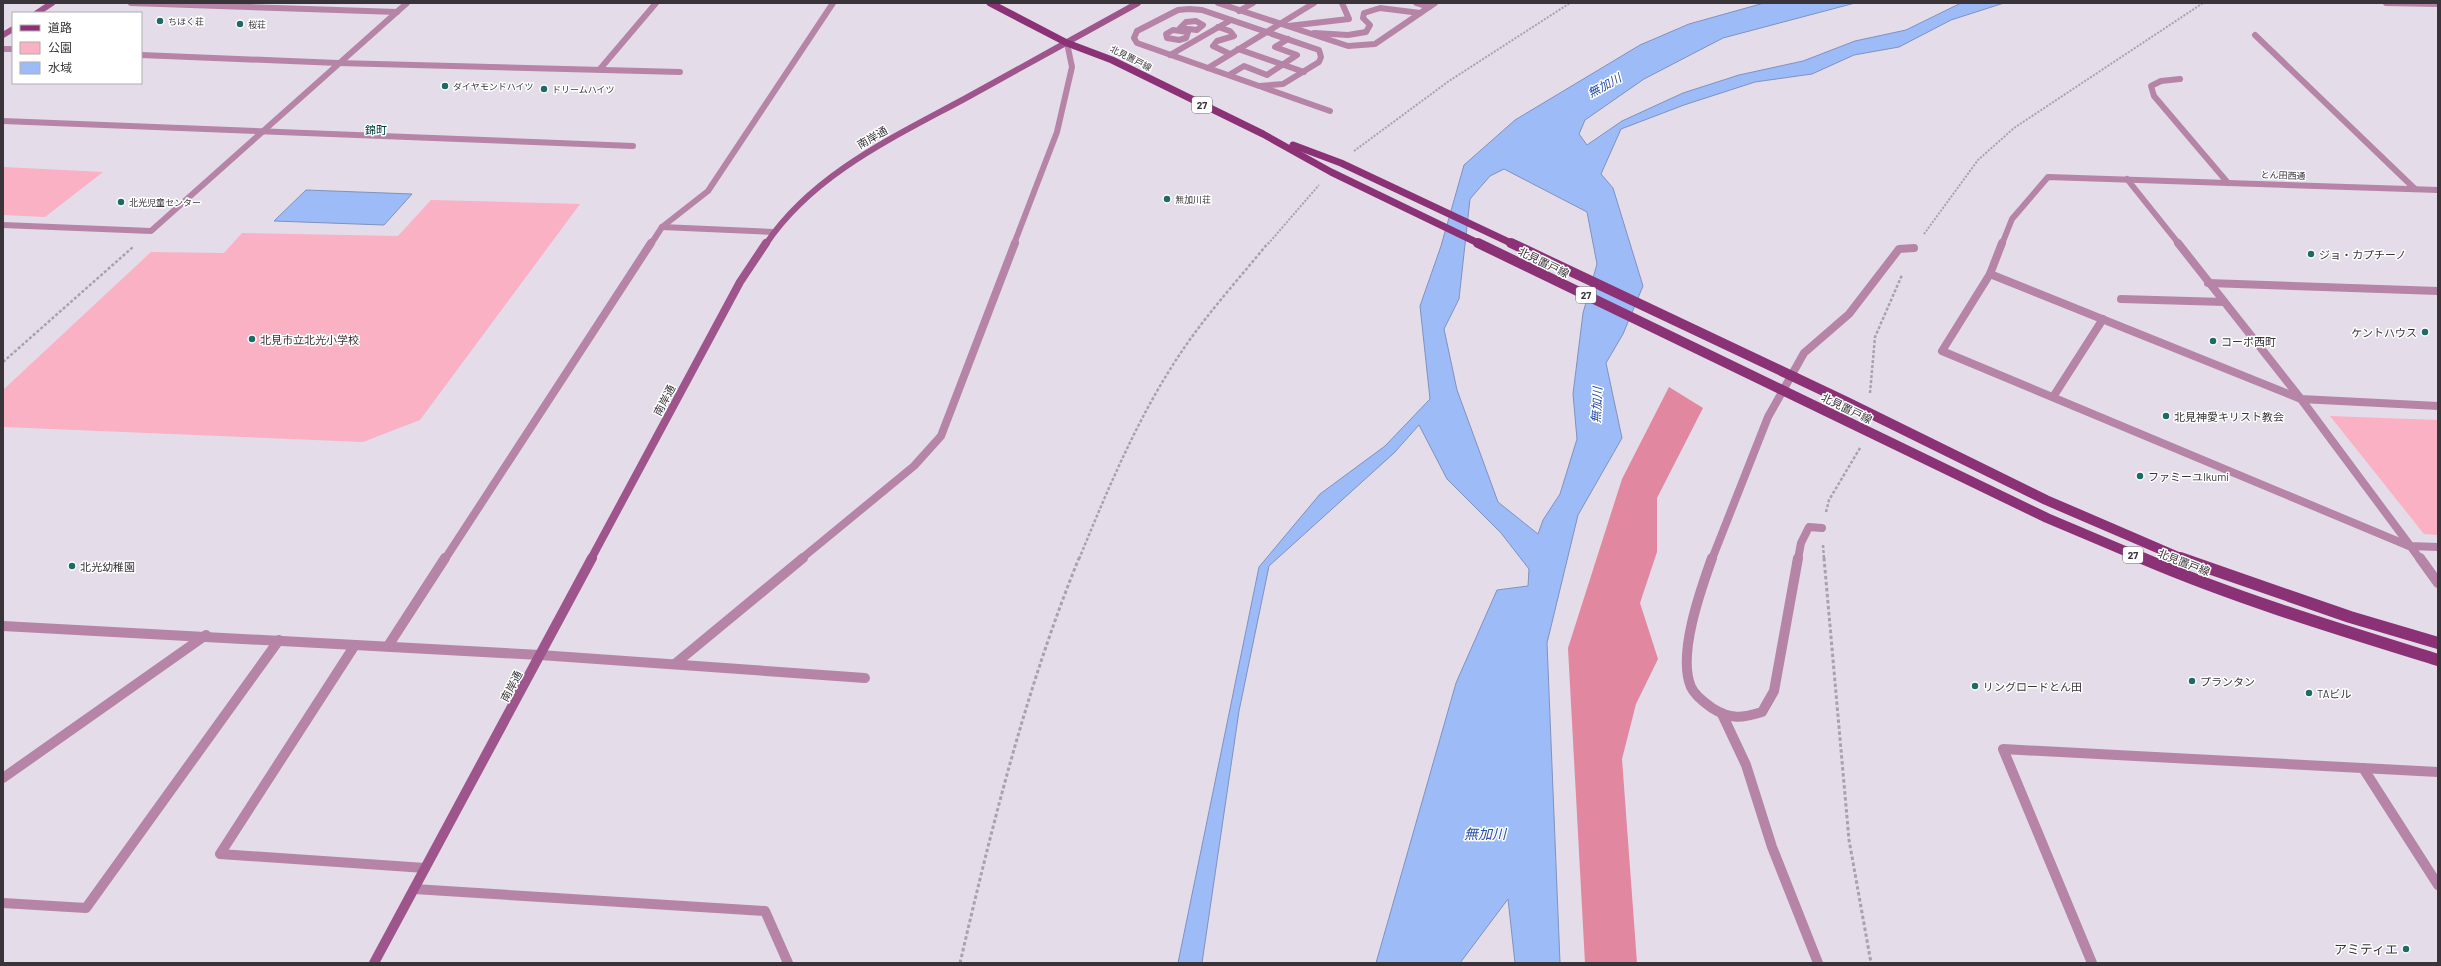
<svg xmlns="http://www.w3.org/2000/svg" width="2441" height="966" viewBox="0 0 2441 966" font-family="Barlow,'Noto Sans JP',sans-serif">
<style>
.green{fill:#f9b1c3}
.forest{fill:#e1879f}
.water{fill:#9dbbf7;stroke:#7f92be;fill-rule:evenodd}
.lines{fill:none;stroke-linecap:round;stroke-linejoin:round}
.path-far2{stroke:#a9a2ac;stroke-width:2;stroke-dasharray:2 1.5;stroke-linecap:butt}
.path-far1{stroke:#a9a2ac;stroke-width:2.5;stroke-dasharray:3 2;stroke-linecap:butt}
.path{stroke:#a9a2ac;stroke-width:3;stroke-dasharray:3.5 2.5;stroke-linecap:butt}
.service-far2{stroke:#b684a7;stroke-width:6}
.service-far1{stroke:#b684a7;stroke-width:8}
.service{stroke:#b684a7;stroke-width:10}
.minor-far2{stroke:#b684a7;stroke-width:6}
.minor-far1{stroke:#b684a7;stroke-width:8}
.minor{stroke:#b684a7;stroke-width:10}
.secondary-far2{stroke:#9e558b;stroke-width:6}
.secondary-far1{stroke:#9e558b;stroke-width:8}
.secondary{stroke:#9e558b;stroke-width:10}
.primary-far2{stroke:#8b3176;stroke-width:7}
.primary-far1{stroke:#8b3176;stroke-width:10}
.primary{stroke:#8b3176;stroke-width:12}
.poi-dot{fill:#1e6a65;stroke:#fff;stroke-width:1.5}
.labels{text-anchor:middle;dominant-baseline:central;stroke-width:3;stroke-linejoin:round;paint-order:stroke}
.far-poi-label{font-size:9px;fill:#383439;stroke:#fff;text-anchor:start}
.far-street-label{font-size:9px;fill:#383439;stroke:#fff}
.shield{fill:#fff;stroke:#747174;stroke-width:1}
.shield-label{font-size:10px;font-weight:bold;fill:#383439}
.far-quarter-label{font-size:11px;fill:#00433f;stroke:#fff}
.street-label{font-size:11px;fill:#383439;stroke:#fff}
.poi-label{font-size:11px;fill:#383439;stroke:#fff;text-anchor:start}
.water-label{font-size:12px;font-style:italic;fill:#2a50a5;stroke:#fff}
.near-poi-label{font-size:13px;fill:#383439;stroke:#fff;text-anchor:end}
.near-water-label{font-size:14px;font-style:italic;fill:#2a50a5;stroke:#fff}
</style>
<rect width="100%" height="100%" fill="#e4dce9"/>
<g class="green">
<polygon points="3,167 103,172 45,217 3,215"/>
<polygon points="431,200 580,204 420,420 363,442 3,427 3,390 151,252 224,253 242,233 398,236"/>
<polygon points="2330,416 2438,420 2438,535 2424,534"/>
</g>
<polygon class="forest" points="1669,387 1703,408 1657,498 1657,552 1640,603 1658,659 1636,704 1622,759 1637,963 1585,963 1568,648 1622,479"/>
<g class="water">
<path d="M1764,3H1855L1723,38L1644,79L1585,120L1579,134L1587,145L1622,121L1683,93L1739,75L1803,61L1855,41L1906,30L1961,3H2004L1951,20L1899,47L1854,55L1812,74L1755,82L1684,105L1621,129L1601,174L1613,188L1643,286L1623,334L1606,363L1622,438L1578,515L1547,643L1560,963H1515L1508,899L1460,963H1376L1456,683L1497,590L1528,586L1529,569L1501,533L1447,479L1419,425L1394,453L1269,566L1239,711L1202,963H1178L1259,567L1320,494L1385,446L1430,399L1420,306L1441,246L1464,165L1515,120L1640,45L1689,24ZM1504,169L1587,212L1597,264L1583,313L1573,394L1577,439L1560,494L1543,520L1538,534L1498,502L1457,390L1444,329L1459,299L1470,199L1490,176Z"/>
<polygon points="306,190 412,194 384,225 274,221"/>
</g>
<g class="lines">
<g class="path-far2">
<polyline points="1354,151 1449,81 1570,3"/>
<polyline points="1924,234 1978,160 2014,128 2203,3"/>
<polyline points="1268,244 1319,185"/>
</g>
<g class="path-far1">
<polyline points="3,362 133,247"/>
<polyline points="1870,393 1875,337 1902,275"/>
<polyline points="1826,512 1829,500 1860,448"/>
<polyline points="1823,545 1824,559"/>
<path d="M1079,559C1107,491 1137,419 1178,357C1204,317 1238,280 1268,243"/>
</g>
<g class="path">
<polyline points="1824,558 1849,840 1871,963"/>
<path d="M960,963C992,826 1026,688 1079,558"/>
</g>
<g class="service-far2">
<polyline points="1218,3 1348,46 1375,44 1435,3"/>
<polyline points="1416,3 1429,7"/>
<polygon points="1189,9 1202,10 1319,50 1321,57 1319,62 1283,84 1259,86 1137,43 1134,38 1137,31 1178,10"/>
<polyline points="1239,11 1253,3"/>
<polygon points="1196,21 1203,25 1197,30 1180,28 1186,22"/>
<polyline points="1288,26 1349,19 1342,3"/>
<polyline points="1218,27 1230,31 1234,36 1217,41 1213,46 1230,54"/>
<polygon points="1173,30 1188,32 1186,38 1179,40 1167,38 1166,34"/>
<polyline points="1314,33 1348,35 1366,32 1370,25 1363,18 1364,13 1380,8 1420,13"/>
<polyline points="1238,49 1304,72"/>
<polyline points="1170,55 1231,20"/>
<polyline points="1208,68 1314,3"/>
<polyline points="1229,75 1244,66 1267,75 1297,55 1275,47 1288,39"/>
<polyline points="2180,79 2161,81 2151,86 2154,96 2228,183"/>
<polyline points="1262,87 1330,111"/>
</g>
<g class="service-far1">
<polyline points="2121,299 2224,302"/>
<polyline points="2053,397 2103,319"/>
<polyline points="1712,559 1768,417 1804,353 1849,314 1899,249 1914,248"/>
<polyline points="1798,559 1801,543 1809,527 1822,528"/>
</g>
<g class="service">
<path d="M1712,558C1701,589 1677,655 1691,687C1695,696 1705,703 1712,708C1731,720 1742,718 1762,712L1774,691L1798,558"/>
<polyline points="1722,714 1746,765 1772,847 1818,963"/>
<polyline points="2363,768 2438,885"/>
</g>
<g class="minor-far2">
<polyline points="131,3 397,12"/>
<polyline points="2386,3 2438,4"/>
<polyline points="2255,35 2415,189"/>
<polyline points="3,49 13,49"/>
<polyline points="141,55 338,63 680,72"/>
<polyline points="600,69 656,3"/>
<polyline points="3,121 633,146"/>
<polyline points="2127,179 2179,244"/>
<polyline points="3,225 151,231 407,3"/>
<polyline points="662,227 774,232"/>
<polyline points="651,244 662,227 708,191 833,3"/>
<polyline points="1014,244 1057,132 1072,67 1067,43"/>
<polyline points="2002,244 2012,219 2048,177 2438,190"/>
</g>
<g class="minor-far1">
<polyline points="2002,243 1990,274 1942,351 2409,546 2438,547"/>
<polyline points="2178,243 2301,399 2420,559"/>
<polyline points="1990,274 2301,399 2438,406"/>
<polyline points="2208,283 2438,291"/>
<polyline points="445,559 651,243"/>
<polyline points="801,559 914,466 941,436 1015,243"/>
</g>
<g class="minor">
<polyline points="2420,558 2438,583"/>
<polyline points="3,626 540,655 865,678"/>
<polyline points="355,645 220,854 425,868"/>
<polyline points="388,646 445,558"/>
<polyline points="676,663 803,558"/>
<polyline points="3,778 206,635"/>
<polyline points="414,889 765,911 788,963"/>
<polyline points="3,903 86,908 279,640"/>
<polyline points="2092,963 2003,749 2438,772"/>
</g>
<g class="secondary-far2">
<polyline points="37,13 52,3"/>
<polyline points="3,35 13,29"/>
<path d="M766,244C813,174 894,137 966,98C1023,66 1081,35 1138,3"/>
</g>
<polyline class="secondary-far1" points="591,559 740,282 766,243"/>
<polyline class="secondary" points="374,963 592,558"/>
<g class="primary-far2">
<polyline points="990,3 1067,43 1112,60 1263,134 1331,172 1480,244"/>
<polyline points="1293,145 1341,163 1513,244"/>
</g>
<g class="primary-far1">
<polyline points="1478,243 2047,518 2144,559"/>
<polyline points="1511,243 1847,402 2046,500 2183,559"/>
</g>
<g class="primary">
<path d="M2142,558C2238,599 2338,629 2438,660"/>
<polyline points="2180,558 2350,617 2438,643"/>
</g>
</g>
<g class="poi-dot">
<circle cx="160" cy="21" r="4"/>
<circle cx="240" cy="24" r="4"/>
<circle cx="445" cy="86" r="4"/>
<circle cx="544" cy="89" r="4"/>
<circle cx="1167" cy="199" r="4"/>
<circle cx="121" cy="202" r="4"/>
<circle cx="2311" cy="254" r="4"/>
<circle cx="2425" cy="332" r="4"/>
<circle cx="252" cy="339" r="4"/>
<circle cx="2213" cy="341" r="4"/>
<circle cx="2166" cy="416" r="4"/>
<circle cx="2140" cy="476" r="4"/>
<circle cx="72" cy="566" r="4"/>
<circle cx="2192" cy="681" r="4"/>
<circle cx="1975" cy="686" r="4"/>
<circle cx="2309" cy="693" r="4"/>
<circle cx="2406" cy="949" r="4"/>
</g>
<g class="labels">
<g class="far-poi-label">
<text x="168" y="21">ちほく荘</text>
<text x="248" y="24">桜荘</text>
<text x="453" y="86">ダイヤモンドハイツ</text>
<text x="552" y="89">ドリームハイツ</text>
<text x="1175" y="199">無加川荘</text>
<text x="129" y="202">北光児童センター</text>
</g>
<g class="far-street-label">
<text transform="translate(1131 58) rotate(27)">北見置戸線</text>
<text transform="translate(2283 175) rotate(2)">とん田西通</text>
</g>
<g class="shield">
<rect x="1192" y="97" width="20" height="16" rx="3"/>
<rect x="1576" y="287" width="20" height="16" rx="3"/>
<rect x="2123" y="547" width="20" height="16" rx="3"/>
</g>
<g class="shield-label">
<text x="1202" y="105">27</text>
<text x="1586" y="295">27</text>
<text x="2133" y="555">27</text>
</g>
<g class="far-quarter-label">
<text x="376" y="129">錦町</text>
</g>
<g class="street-label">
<text transform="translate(872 137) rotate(-30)">南岸通</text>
<text transform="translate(1544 262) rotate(26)">北見置戸線</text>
<text transform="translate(664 400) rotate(-62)">南岸通</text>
<text transform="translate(1847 408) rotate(26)">北見置戸線</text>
<text transform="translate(2184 562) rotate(21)">北見置戸線</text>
<text transform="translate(511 686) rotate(-62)">南岸通</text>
</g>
<g class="poi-label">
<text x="2319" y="254">ジョ・カプチーノ</text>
<text x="2417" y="332" text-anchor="end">ケントハウス</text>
<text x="260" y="339">北見市立北光小学校</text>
<text x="2221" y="341">コーポ西町</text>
<text x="2174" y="416">北見神愛キリスト教会</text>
<text x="2148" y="476">ファミーユIkumi</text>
<text x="80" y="566">北光幼稚園</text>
<text x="2200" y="681">プランタン</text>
<text x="1983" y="686">リングロードとん田</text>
<text x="2317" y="693">TAビル</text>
</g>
<g class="water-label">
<text transform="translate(1604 85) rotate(-29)">無加川</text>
<text transform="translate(1596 405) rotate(-87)">無加川</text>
</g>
<g class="near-poi-label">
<text x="2398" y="949">アミティエ</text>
</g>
<g class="near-water-label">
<text x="1485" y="833">無加川</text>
</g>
</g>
<rect width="2441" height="966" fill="none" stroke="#383439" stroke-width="8"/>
<rect x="12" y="12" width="130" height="72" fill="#ffffff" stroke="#afaeb0"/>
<rect x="20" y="25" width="20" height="6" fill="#8b3176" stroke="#afaeb0"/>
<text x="48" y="32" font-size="12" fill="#383439">道路</text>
<rect x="20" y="42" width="20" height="12" fill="#f9b1c3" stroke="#afaeb0"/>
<text x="48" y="52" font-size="12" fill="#383439">公園</text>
<rect x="20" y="62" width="20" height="12" fill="#9dbbf7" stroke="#afaeb0"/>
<text x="48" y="72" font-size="12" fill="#383439">水域</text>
</svg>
